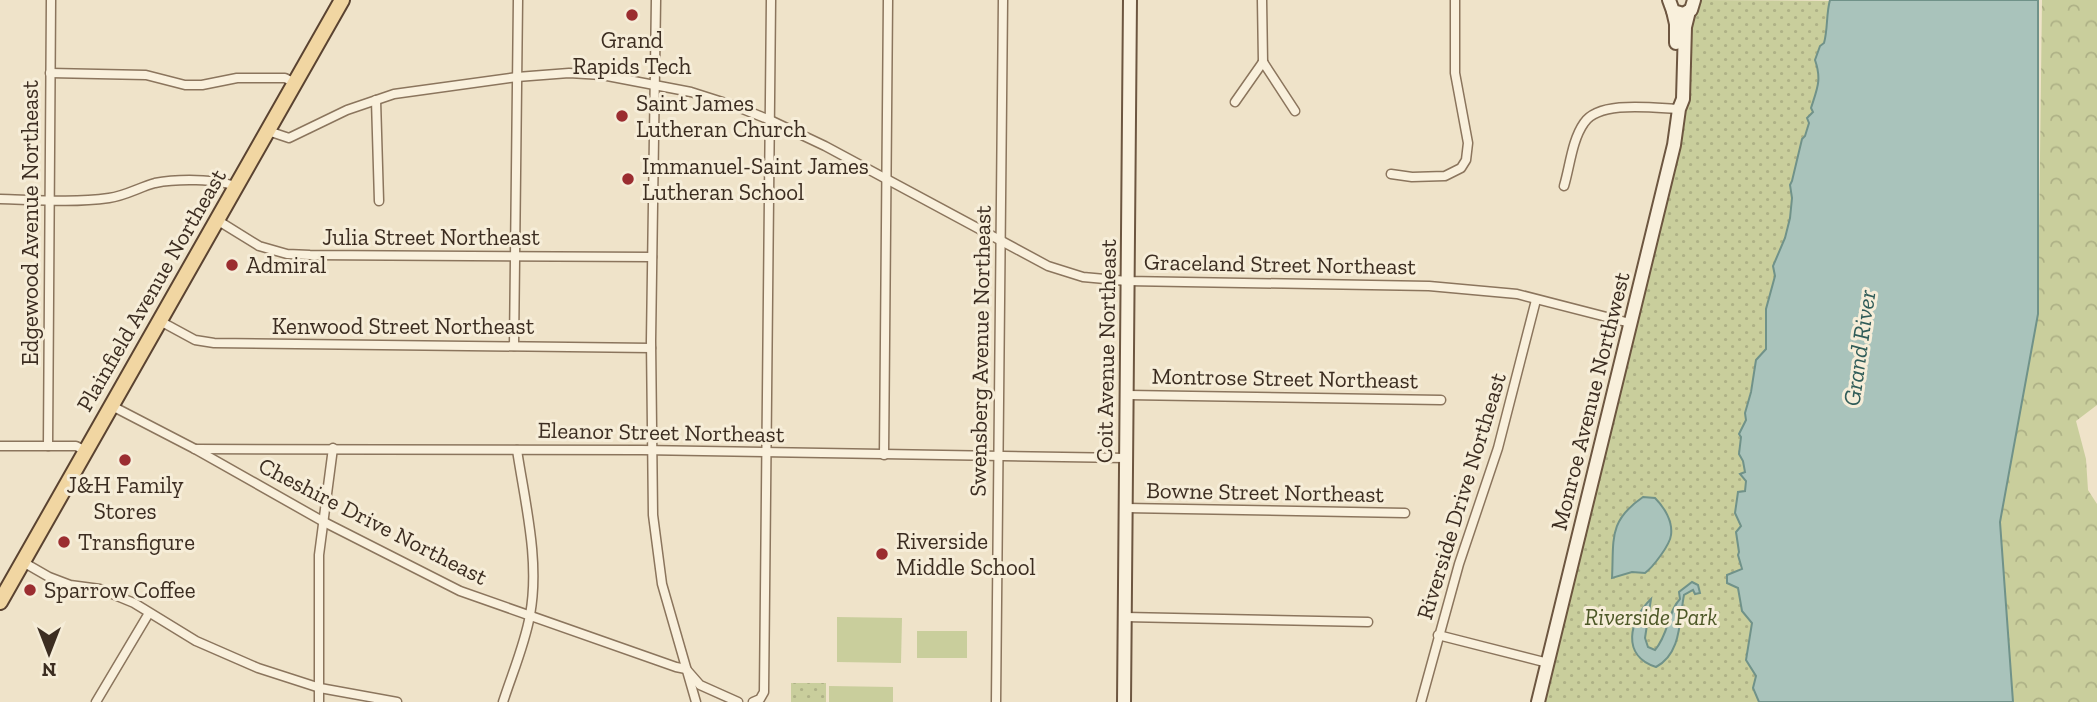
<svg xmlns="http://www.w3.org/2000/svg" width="2097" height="702" viewBox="0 0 2097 702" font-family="'Zilla Slab',serif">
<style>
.grass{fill:url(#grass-dots)}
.forest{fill:url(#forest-crowns)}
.garden{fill:#c9ce9c}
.water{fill:#a9c3bb;stroke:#709289;stroke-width:2}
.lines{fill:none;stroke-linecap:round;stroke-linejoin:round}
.street-casing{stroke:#8b755d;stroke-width:11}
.secondary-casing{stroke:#6d5640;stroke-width:16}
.primary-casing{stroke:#5a4331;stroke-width:18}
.street{stroke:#f9f0dc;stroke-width:8}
.secondary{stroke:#f9f0dc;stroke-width:12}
.primary{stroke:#f1d6a2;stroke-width:14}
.poi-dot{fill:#9b2d30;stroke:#f6edd8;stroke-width:2.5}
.labels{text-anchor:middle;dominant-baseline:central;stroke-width:6;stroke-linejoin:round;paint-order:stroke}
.poi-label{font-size:23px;fill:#3c2d21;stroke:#f6edd8;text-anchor:start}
.street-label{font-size:23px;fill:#3c2d21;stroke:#f6edd8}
.park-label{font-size:23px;font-style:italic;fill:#4d5827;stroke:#f6edd8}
.water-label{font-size:24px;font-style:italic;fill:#305c58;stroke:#f6edd8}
</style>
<defs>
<pattern id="grass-dots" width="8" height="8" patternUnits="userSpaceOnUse" patternTransform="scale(1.75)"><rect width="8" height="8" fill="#c9ce9c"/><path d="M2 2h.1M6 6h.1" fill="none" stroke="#aeb186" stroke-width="1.8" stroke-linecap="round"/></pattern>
<pattern id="forest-crowns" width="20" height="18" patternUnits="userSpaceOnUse" patternTransform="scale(1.75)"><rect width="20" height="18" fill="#c9ce9c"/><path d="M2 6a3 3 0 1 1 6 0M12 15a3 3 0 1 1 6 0" fill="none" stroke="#aeb186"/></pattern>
</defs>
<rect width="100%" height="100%" fill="#efe3c9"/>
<g class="grass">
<path d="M1697,0L1830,1C1826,11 1828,19 1828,29C1827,51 1818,87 1811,108L1813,112L1792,181L1790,185L1792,198L1790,218L1785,238L1773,266L1775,276L1766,309V350L1756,360L1739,454L1743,461L1745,473L1741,474L1746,481L1741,526L1736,532L1739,552L1738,555C1746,582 1731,597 1752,623L1746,660L1757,676L1753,688L1759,702H1544L1679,144L1686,109L1688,25Z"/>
<rect x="791" y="683" width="35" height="19"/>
</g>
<polygon class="forest" points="2042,0 2097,0 2097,405 2076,421 2086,459 2088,490 2097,504 2097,702 2013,702 2000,522 2038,314"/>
<g class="garden">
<polygon points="837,617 902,618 901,663 837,662"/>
<rect x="917" y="631" width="50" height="27"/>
<polygon points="829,686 893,687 893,702 829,702"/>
</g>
<g class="water">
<path d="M1830,0H2038V314L2000,522L2013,702H1759L1753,688L1756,676L1746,660L1752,623L1742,611L1738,588L1727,583V575L1742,569L1738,555L1739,552L1736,532L1741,526L1735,513L1738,492L1745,491L1746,481L1740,474L1745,472L1743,461L1739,454L1741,437L1739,434L1746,420L1745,413L1751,392L1756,360L1766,349V309L1775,276L1773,266L1785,238L1790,218L1792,198L1790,185L1792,181L1802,139L1805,136L1809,123L1807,118L1813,112L1811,108C1817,89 1822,80 1815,60L1820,46L1824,43C1828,29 1826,14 1830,0Z"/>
<path d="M1643,497L1655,498C1664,507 1673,521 1671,535C1670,545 1653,567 1645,573L1632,572L1612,578C1614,539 1608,521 1643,497Z"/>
<path d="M1692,582L1698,585L1700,593L1695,594L1693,590L1684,595C1679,620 1682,653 1656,667C1621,656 1629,620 1651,599L1645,638L1648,647L1655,650C1669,634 1668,611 1680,599L1679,592Z"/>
</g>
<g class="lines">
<defs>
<g id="street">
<polyline points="656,0 651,341 653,515 662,584 696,702"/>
<polyline points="1262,0 1263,62"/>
<polyline points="1263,62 1295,111"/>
<polyline points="50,73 146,75 185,85 202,85 237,78 285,78 295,83"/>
<polyline points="376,100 379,201"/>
<polyline points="1235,102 1263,62"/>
<polyline points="268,131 289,138 347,110 394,94 517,77 569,73 602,75 691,92 735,106 770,120 825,146 1048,266 1083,277 1127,281 1429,286 1517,294 1630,323"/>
<polyline points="1391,174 1412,177 1445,176 1461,168 1466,160 1468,143 1455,73 1455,0"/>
<path d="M1564,186C1570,166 1572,140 1584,123C1599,100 1654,108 1679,109"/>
<path d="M0,199C36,200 73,203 109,198C125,196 140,187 155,183C175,179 218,178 236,187"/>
<polyline points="217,220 259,246 287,254 310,255 652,257"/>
<polyline points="160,321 195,340 214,343 651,348"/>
<polyline points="514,346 518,0"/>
<polyline points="1128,395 1441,400"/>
<polyline points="112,406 195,449 324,522 460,591 676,667 686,669 700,685 738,702"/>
<polyline points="0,446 76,446 86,451"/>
<polyline points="48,446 51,0"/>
<polyline points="195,449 642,450 1126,458"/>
<polyline points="884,455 888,0"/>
<polyline points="1126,508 1405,513"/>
<polyline points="23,562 49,577 70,585 100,589 134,603 196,641 258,668 320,688 397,702"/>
<polyline points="1125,617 1368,622"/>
<polyline points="1438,635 1548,663"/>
<polyline points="96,702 149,613"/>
<polyline points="319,702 319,555 333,448"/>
<path d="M503,702C512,674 525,644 530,615C540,561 525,503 517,450"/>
<polyline points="753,702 760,699 764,692 771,0"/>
<polyline points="996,702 1003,0"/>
<polyline points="1421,702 1459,564 1498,448 1536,300"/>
</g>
<g id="secondary">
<polyline points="1669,0 1673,11 1683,14 1691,10 1694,0"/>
<polyline points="1673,11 1676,24 1676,43"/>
<polyline points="1124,702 1130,0"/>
<polyline points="1538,702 1674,145 1679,109 1683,99 1685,27 1689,11"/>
</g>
<polyline id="primary" points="0,602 342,0"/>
</defs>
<use href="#street" class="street-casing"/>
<use href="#secondary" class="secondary-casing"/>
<use href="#primary" class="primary-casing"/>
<use href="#street" class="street"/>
<use href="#secondary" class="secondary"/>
<use href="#primary" class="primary"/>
</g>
<g class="poi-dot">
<circle cx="632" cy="15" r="7"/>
<circle cx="622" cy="116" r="7"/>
<circle cx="628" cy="179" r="7"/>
<circle cx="232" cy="265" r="7"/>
<circle cx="125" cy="460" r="7"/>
<circle cx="64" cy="542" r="7"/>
<circle cx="882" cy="554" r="7"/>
<circle cx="30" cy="590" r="7"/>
</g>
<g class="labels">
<g class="poi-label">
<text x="632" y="40" text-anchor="middle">Grand<tspan x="632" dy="26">Rapids Tech</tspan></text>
<text x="636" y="103">Saint James<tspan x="636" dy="26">Lutheran Church</tspan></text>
<text x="642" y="166">Immanuel-Saint James<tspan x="642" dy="26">Lutheran School</tspan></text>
<text x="246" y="265">Admiral</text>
<text x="125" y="485" text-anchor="middle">J&amp;H Family<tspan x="125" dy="26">Stores</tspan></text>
<text x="896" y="541">Riverside<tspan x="896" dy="26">Middle School</tspan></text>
<text x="78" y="542">Transfigure</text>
<text x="44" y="590">Sparrow Coffee</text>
</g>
<g class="street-label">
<text transform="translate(30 223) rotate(-90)">Edgewood Avenue Northeast</text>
<text x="431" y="237">Julia Street Northeast</text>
<text transform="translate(1280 264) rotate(1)">Graceland Street Northeast</text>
<text transform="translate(151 290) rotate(-60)">Plainfield Avenue Northeast</text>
<text x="403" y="326">Kenwood Street Northeast</text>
<text transform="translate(980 351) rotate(-89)">Swensberg Avenue Northeast</text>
<text transform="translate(1106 351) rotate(-89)">Coit Avenue Northeast</text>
<text transform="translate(1285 378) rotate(1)">Montrose Street Northeast</text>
<text transform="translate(1590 401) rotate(-76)">Monroe Avenue Northwest</text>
<text transform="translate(661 432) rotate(1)">Eleanor Street Northeast</text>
<text transform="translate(1265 492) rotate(1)">Bowne Street Northeast</text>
<text transform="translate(1461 496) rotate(-73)">Riverside Drive Northeast</text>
<text transform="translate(373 521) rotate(27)">Cheshire Drive Northeast</text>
</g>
<g class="park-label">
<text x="1651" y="617">Riverside Park</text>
</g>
<g class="water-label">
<text transform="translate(1859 348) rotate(-82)">Grand River</text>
</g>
</g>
<g transform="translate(49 653) rotate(180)" stroke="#f6edd8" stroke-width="5" paint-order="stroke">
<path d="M0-5L12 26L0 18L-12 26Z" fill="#3c2d21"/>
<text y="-10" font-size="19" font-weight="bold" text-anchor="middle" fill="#3c2d21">N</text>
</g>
</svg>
